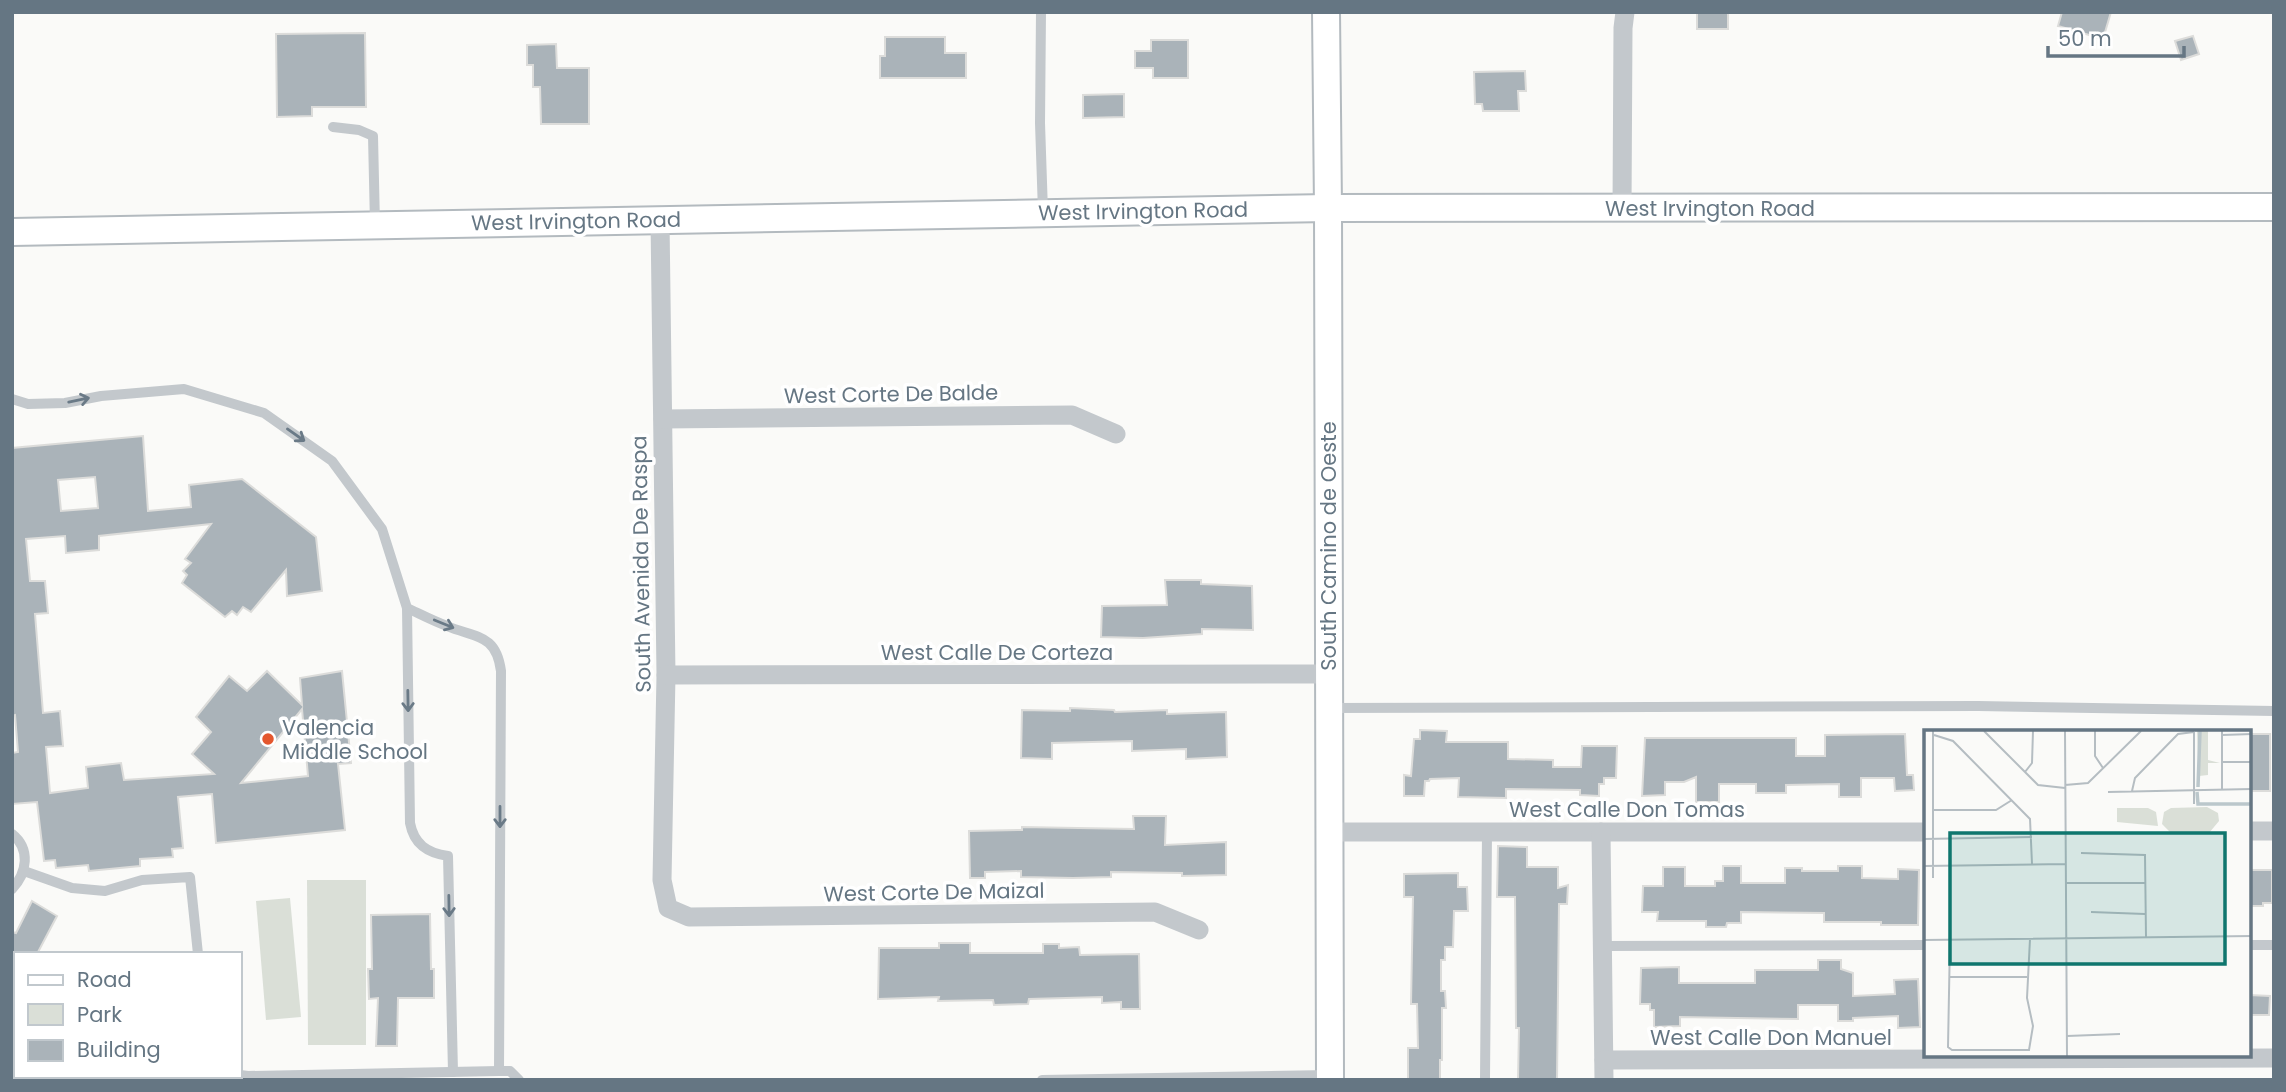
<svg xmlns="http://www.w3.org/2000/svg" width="2286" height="1092" viewBox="0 0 2286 1092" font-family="Poppins,sans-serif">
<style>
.green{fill:#dadfd7}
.building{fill:#aab3b9;stroke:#dcdcda;stroke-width:2;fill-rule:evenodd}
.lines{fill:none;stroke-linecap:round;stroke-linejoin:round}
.secondary-casing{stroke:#b3babf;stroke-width:30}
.lane{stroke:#c3c8cc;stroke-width:10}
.street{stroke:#c3c8cc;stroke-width:19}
.secondary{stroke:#fff;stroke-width:26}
.oneway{stroke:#6a7a87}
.poi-dot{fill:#e4572e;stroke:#fff;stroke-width:2.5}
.labels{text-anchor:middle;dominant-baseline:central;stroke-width:7;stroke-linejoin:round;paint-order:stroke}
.street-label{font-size:21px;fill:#657683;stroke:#fff}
.poi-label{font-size:21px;fill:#657683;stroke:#fff;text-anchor:start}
.inset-river{fill:none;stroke:#bbc7cb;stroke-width:3.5}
.inset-road{fill:none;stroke:#b5bdc2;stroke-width:2}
.view{fill:#0f766e;fill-opacity:0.15;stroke:#0f766e;stroke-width:3.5}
.inset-edge{fill:none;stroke:#657683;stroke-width:3.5}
</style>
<rect width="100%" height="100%" fill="#fafaf8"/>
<g class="green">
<polygon points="307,880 366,880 366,1045 308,1045"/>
<polygon points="290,898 301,1017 266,1020 256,901"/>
</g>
<g class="building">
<rect x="1697" y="12" width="31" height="17"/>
<polygon points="2062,12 2111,12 2103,39 2058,26"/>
<polygon points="365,33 366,107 312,107 312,116 277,117 276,34"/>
<polygon points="2193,36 2199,54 2181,60 2175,41"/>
<polygon points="885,37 945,37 945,53 966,53 966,78 880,78 880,56 885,56"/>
<polygon points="1151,40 1188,40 1188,78 1153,78 1153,68 1135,68 1135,51 1151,51"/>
<polygon points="556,44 557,68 589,68 589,124 541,124 540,87 533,87 533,65 527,65 527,45"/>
<polygon points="1525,71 1526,91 1518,91 1519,111 1483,111 1482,104 1475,104 1474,72"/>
<polygon points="1124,94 1124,117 1083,118 1083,95"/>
<path d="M143,436L148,511L191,507L189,485L242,479L316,537L322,591L287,596L286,570L251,612L243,607L237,615L232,611L225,617L182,583L187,575L183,571L191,563L185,559L211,524L99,536V550L66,553L65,536L26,539L30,581H45L48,613L35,614L43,713L60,711L63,746L46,747L50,793L88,788L86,767L121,763L124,780L214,774L192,754L211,732L196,717L229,676L247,691L267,671L302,705L300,678L342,671L351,763L338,764L345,830L216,843L212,794L178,797L183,848L172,849L173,857L140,859V866L89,871L88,865L56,868L55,860L44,861L37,802L12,804V753L18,752L15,715L12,716V448ZM95,477L98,508L61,511L58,480ZM302,709L308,776L241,783Z"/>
<polygon points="1165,580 1201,580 1201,584 1252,586 1253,630 1202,629 1202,634 1143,638 1101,637 1102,606 1167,605"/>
<polygon points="1070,708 1114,710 1115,712 1167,710 1167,714 1226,712 1227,757 1186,759 1186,749 1132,751 1132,741 1052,743 1052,759 1021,758 1022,710 1070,711"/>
<polygon points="1420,730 1447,731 1446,742 1508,742 1508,759 1553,760 1553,767 1581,767 1582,746 1617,746 1616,778 1604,778 1604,784 1599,784 1599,796 1580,795 1580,790 1506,789 1506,798 1458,797 1459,778 1430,779 1429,781 1425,781 1424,796 1404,796 1404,775 1411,776 1414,739 1420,739"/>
<polygon points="1905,734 1907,775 1913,775 1914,790 1895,791 1894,778 1861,778 1861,797 1839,797 1839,784 1786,785 1786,793 1756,793 1756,784 1719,784 1719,802 1696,802 1696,777 1684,782 1665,782 1665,795 1642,796 1645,738 1796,738 1796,756 1825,756 1825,735"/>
<rect x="2249" y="734" width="21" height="57"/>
<polygon points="1133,816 1166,816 1165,845 1226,842 1226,875 1182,876 1182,873 1111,872 1111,877 1073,878 1021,877 1021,871 985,872 985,878 970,878 969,831 1022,830 1022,827 1134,829"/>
<polygon points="1498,846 1527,847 1527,867 1558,867 1558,888 1568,885 1567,904 1559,904 1557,1080 1518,1080 1519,1028 1516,1028 1515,897 1497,897"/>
<polygon points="1723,866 1741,866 1741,883 1785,883 1785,868 1802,868 1802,871 1838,871 1838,866 1862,866 1862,878 1898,879 1898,869 1919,870 1918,925 1881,925 1881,922 1824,922 1824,913 1741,912 1741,923 1727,923 1726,927 1706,927 1706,921 1657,921 1658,912 1642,912 1643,886 1663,886 1663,867 1685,867 1685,886 1715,886 1715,881 1723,881"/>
<polygon points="2249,870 2272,870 2272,903 2263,903 2263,906 2249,906"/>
<polygon points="1458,873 1458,887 1467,887 1468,911 1454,911 1453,947 1445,947 1445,960 1441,960 1441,991 1445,991 1446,1008 1442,1008 1442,1060 1440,1060 1440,1079 1408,1080 1408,1048 1418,1048 1417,1004 1411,1004 1413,897 1404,897 1404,874"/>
<polygon points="32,901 57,916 37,954 12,954 12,932 16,933"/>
<polygon points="430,914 431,969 434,969 434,998 398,998 397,1046 376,1046 378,998 369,999 368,969 372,969 371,915"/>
<polygon points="939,943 970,943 970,953 1043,953 1043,944 1059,944 1059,948 1079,947 1080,955 1139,954 1140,1009 1121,1009 1121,1002 1102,1003 1102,997 1029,999 1028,1004 994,1005 993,1000 938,1001 939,997 878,999 879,948 939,948"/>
<polygon points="1818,960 1841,960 1841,969 1853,973 1853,996 1895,994 1894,980 1918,979 1920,1027 1898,1028 1898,1016 1853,1018 1853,1021 1838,1021 1838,1005 1798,1005 1798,1019 1680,1017 1680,1026 1654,1027 1654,1010 1650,1010 1650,1004 1640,1004 1641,968 1679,967 1679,983 1755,983 1755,970 1818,970"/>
<polygon points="2249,995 2270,996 2269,1015 2249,1015"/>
</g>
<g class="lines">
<defs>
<g id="secondary">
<polyline points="1326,12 1328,208 1330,1080"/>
<polyline points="12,232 1328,208 2274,207"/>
</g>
</defs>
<use href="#secondary" class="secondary-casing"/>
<g class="lane">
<polyline points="1041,12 1040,123 1043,212"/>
<polyline points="333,127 359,130 373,136 375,225"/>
<path d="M12,399L28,404L65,403L101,396L184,389L264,413L332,461L382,529L407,608C420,614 433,621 447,626C475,638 496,633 501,671L499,1071H510L519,1080"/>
<path d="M407,608L410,823C414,844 427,853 448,856L453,1072"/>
<polyline points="1329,708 1978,706 2274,711"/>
<path d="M12,834C31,849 27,873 12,889"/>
<polyline points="24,871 72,888 105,891 142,880 190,877 198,954"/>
<polyline points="2249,945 2274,945"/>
<polyline points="1603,946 1926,945"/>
<polyline points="240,1075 248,1076 499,1071"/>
<polyline points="1042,1080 1329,1075"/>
<polyline points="1485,1080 1487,832"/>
</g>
<g class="street">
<polyline points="1622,208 1623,28 1625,12"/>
<polyline points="660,220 666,675 662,880 668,908 689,917 1155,912 1199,930"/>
<polyline points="663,419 1072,415 1116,434"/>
<polyline points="666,675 1328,674"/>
<polyline points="2249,831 2274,831"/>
<polyline points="1328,832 1926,832"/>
<polyline points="1601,832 1604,1080"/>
<polyline points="1604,1060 2274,1058"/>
</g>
<use href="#secondary" class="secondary"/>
</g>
<defs><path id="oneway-shaft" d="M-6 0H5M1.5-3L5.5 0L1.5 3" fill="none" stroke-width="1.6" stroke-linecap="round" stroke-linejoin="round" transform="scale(1.75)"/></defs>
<g class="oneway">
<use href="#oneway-shaft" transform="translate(79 400) rotate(-12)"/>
<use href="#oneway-shaft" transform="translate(296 435) rotate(35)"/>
<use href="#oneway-shaft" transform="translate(444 624) rotate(22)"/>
<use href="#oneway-shaft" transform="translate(408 701) rotate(89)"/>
<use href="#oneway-shaft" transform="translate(500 817) rotate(90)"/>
<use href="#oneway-shaft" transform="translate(449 906) rotate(89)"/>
</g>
<circle class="poi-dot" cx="268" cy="739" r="7"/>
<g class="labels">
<g class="street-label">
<text x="1710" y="208">West Irvington Road</text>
<text transform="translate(1143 211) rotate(-1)">West Irvington Road</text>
<text transform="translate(576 221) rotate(-1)">West Irvington Road</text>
<text transform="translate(891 394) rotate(-1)">West Corte De Balde</text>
<text transform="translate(1328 546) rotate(-90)">South Camino de Oeste</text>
<text transform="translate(641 564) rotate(-91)">South Avenida De Raspa</text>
<text x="997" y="652">West Calle De Corteza</text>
<text x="1627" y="809">West Calle Don Tomas</text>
<text transform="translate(934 892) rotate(-1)">West Corte De Maizal</text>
<text x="1771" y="1037">West Calle Don Manuel</text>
</g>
<g class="poi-label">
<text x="282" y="727">Valencia<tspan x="282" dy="24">Middle School</tspan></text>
</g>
</g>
<g transform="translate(1924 730)">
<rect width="327" height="327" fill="#fafaf8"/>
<path d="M273,1H284V30L296,33H284V45L275,46V57ZM283,77L294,83L295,91L285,103H247L238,94L240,82L247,78ZM193,78H224L232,82L234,96L193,92Z" fill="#dadfd7"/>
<path class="inset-river" d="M274,57L276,1M273,62L274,74H328"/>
<path class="inset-road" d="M60,1L114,55L141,58M141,1L143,327M171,1V26L179,38M298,1V59M270,2V74M10,5L29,11L106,89L108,134M298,5L328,4M298,32H328M101,42L108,33L109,1M141,55L164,53L217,1M208,61L211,48L254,4L270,2M184,62L328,59M10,80H72L88,70M0,109L108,107M157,123L221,125L222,207M0,136L141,134M9,148V1M141,153H221M167,182L221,184M0,210L328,206M26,210L24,317L28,320H105L109,296L103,268L106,209M26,247H103M143,306L196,304"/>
<path class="view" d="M26,103H301V234H26Z"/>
<rect width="327" height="327" class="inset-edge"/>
</g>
<rect width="2286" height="1092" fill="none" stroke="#657683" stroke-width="28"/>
<rect x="14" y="952" width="228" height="126" fill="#ffffff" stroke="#c1c8cd" stroke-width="2"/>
<rect x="28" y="975" width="35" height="10" fill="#ffffff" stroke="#c1c8cd" stroke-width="2"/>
<text x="77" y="987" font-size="21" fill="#657683">Road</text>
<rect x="28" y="1004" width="35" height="21" fill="#dadfd7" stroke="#c1c8cd" stroke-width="2"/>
<text x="77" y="1022" font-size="21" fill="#657683">Park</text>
<rect x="28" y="1040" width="35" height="21" fill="#aab3b9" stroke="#c1c8cd" stroke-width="2"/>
<text x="77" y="1057" font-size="21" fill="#657683">Building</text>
<path d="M2048 46v10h136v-10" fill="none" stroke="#657683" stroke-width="3.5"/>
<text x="2058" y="46" font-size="21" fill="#657683" stroke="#ffffff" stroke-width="5" paint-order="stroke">50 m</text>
</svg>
